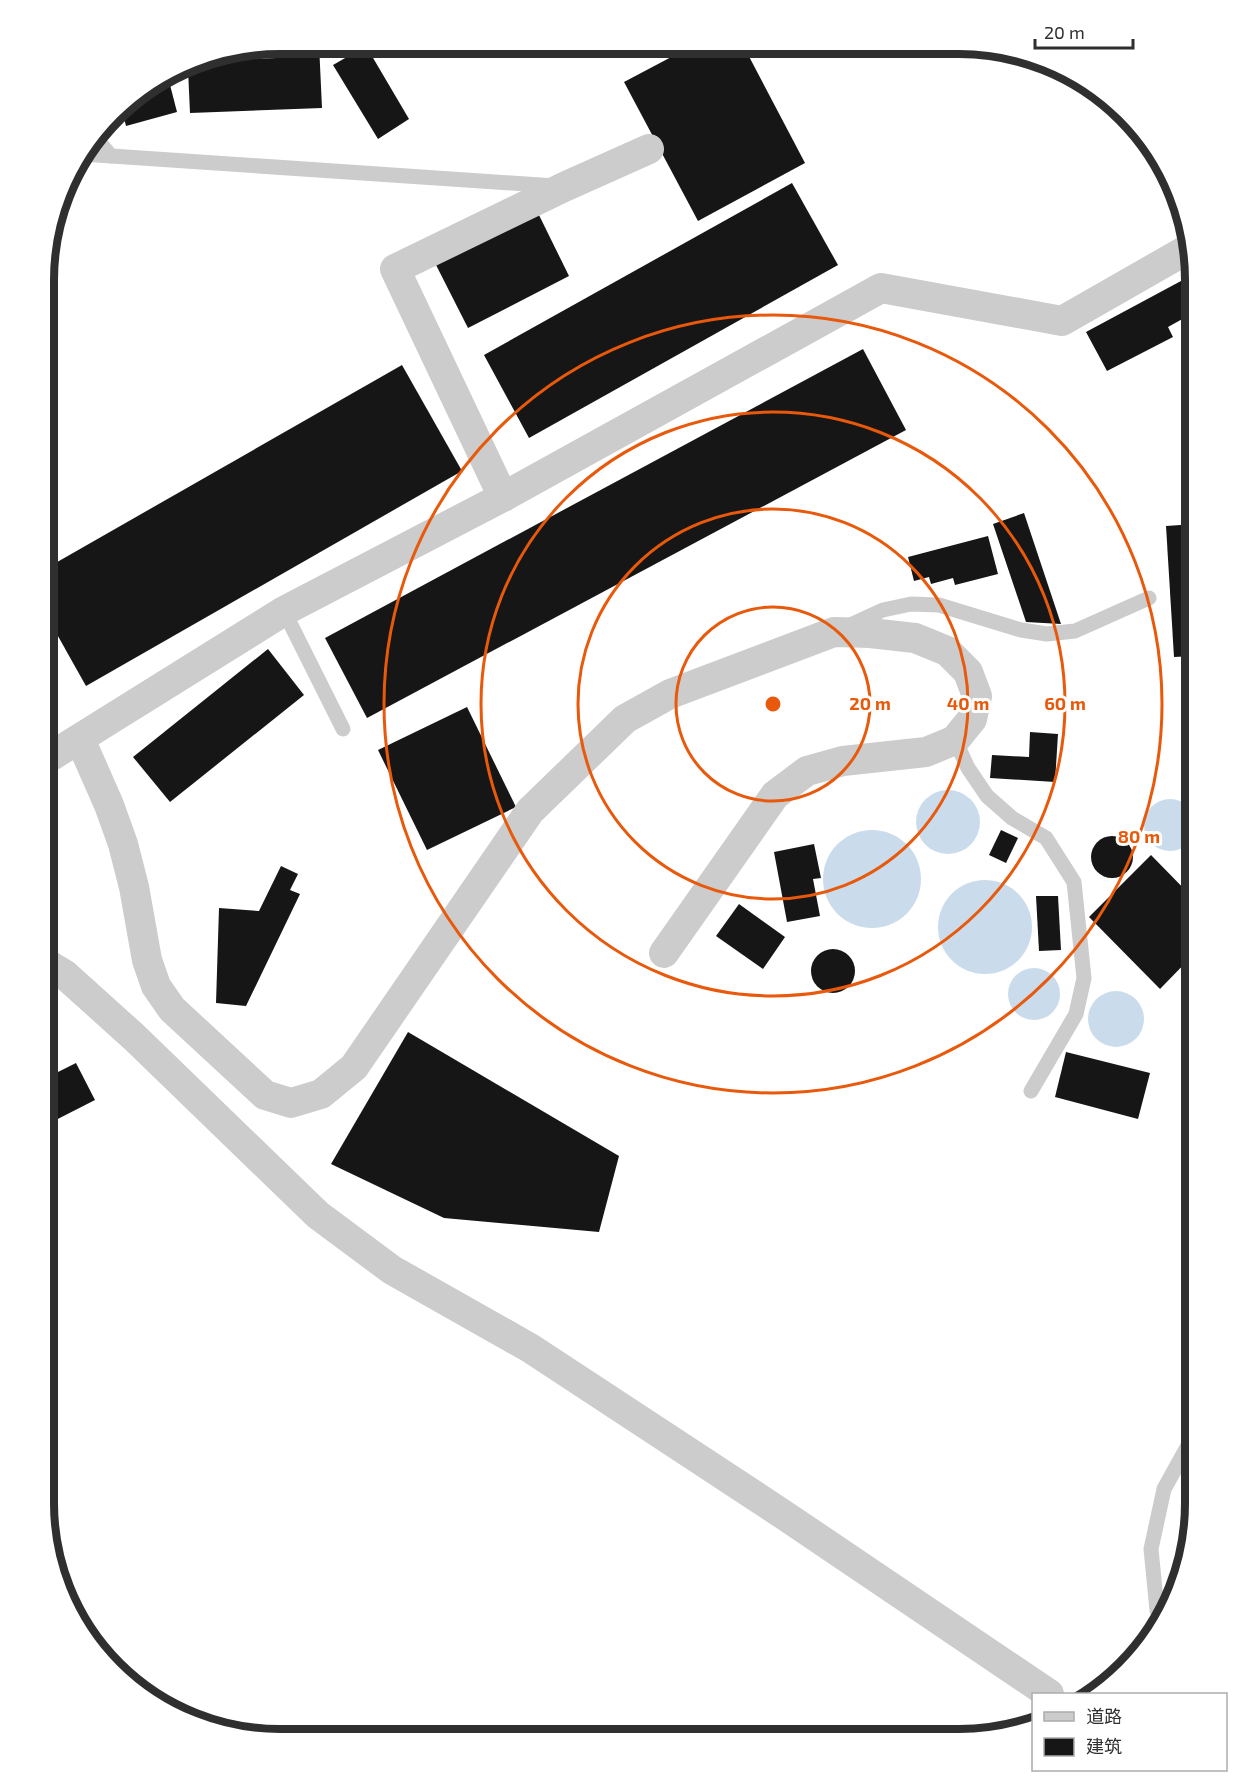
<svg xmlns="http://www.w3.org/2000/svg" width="1239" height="1783" viewBox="0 0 1239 1783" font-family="'Exo 2','Noto Sans SC',sans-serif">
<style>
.water{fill:#cadcec}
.building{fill:#161616}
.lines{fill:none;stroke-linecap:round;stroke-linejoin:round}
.service{stroke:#ccc;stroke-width:15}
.minor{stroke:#ccc;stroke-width:30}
.ring{fill:none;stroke:#e8590c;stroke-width:3}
.rim{fill:none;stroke:#2f2f2f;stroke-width:8}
.centre{fill:#e8590c;stroke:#fff;stroke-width:3}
.ring-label{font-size:18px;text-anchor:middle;font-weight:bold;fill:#e8590c;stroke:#fff;stroke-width:6;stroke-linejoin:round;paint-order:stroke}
</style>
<rect width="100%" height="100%" fill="#fff"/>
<g class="water">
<circle cx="948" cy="822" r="32"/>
<circle cx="1170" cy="825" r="26"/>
<circle cx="872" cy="879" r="49"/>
<circle cx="985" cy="927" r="47"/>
<circle cx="1034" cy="994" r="26"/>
<circle cx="1116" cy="1019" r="28"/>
</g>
<g class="building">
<polygon points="275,44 319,44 322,108 190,113 188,69 207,68 206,61 276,58"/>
<polygon points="694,45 743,45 805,163 698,221 624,82"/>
<polygon points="366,46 409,119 378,139 333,65"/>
<polygon points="168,77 177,112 126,126 121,106 124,102"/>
<polygon points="792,183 838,265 529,438 484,355"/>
<polygon points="536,209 569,276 468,328 434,261"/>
<polygon points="1194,274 1195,312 1168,327 1173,337 1107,371 1086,332"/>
<polygon points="863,349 906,430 367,718 325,638"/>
<polygon points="402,365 462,471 86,686 45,613 45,569"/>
<polygon points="1024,513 1061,624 1026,622 993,524"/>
<polygon points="1195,524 1195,656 1174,657 1166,526"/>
<polygon points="988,536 998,574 955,585 953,578 931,584 929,577 914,581 908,557"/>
<polygon points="268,649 304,695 170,802 133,757"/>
<polygon points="467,707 516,807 427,850 378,750"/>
<polygon points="1030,732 1058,734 1055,782 990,778 992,755 1029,757"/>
<polygon points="1001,830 1018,838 1006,863 989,855"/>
<circle cx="1112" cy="857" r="21"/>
<polygon points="814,844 821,878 813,879 820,916 787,922 774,852"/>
<polygon points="1151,855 1195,900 1195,953 1160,989 1089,917"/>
<polygon points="281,866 298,874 290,890 300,894 246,1006 216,1003 219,908 259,911"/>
<polygon points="1036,896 1058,896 1061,950 1039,951"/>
<polygon points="739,904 785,937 763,969 716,936"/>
<circle cx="833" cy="971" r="22"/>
<polygon points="44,990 57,1001 44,1016"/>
<polygon points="408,1032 619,1156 599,1232 444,1218 331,1164"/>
<polygon points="1066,1052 1150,1073 1138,1119 1055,1097"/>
<polygon points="76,1063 95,1100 44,1126 44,1079"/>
</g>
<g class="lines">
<g class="service">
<polyline points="95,137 111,156"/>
<polyline points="82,154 555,186"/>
<polyline points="284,611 343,729"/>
<polyline points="848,626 883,610 911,604 939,605 1021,630 1047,634 1075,631 1149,598"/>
<polyline points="955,740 968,768 987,796 1012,818 1046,838 1074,882 1084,978 1076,1014 1031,1091"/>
<polyline points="1162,1622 1157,1610 1151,1549 1164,1489 1195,1433"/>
</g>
<g class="minor">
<polyline points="503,497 395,269 564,187 649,149"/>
<polyline points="80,739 109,805 123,844 134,887 147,960 156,986 172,1009 265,1095 291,1103 321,1094 354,1067 530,811 625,719 670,694 834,632 870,633 915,638 947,651 968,672 977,696 972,719 955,740 926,752 843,761 807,771 775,795 664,953"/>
<polyline points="45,760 284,611 503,497 881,288 1062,321 1188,249"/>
<polyline points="44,962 64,974 134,1037 318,1215 392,1270 530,1348 781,1513 1049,1694"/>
</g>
</g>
<g class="ring">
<circle cx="773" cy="704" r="97"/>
<circle cx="773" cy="704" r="195"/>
<circle cx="773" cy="704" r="292"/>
<circle cx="773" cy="704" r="389"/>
</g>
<path d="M0 0H1239V1783H0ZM280 54H959A226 226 0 0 1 1185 280V1503A226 226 0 0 1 959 1729H280A226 226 0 0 1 54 1503V280A226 226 0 0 1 280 54Z" fill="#fff" fill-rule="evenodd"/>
<path class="rim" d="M280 54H959A226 226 0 0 1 1185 280V1503A226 226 0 0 1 959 1729H280A226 226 0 0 1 54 1503V280A226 226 0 0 1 280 54Z"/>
<circle cx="773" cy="704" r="9" class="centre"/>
<g class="ring-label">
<text x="870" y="710">20 m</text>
<text x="968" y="710">40 m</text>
<text x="1065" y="710">60 m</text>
<text x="1139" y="843">80 m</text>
</g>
<rect x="1032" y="1693" width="195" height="78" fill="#ffffff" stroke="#acacac" stroke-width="1.5"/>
<rect x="1044" y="1712" width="30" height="9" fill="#cccccc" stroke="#acacac" stroke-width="1.5"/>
<text x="1086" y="1723" font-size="18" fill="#2f2f2f">道路</text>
<rect x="1044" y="1738" width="30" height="18" fill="#161616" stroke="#acacac" stroke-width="1.5"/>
<text x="1086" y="1753" font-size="18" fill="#2f2f2f">建筑</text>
<path d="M1035 39v9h98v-9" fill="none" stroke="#2f2f2f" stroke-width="3"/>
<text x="1044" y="39" font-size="18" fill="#2f2f2f" stroke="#ffffff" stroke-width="4.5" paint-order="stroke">20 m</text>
</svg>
